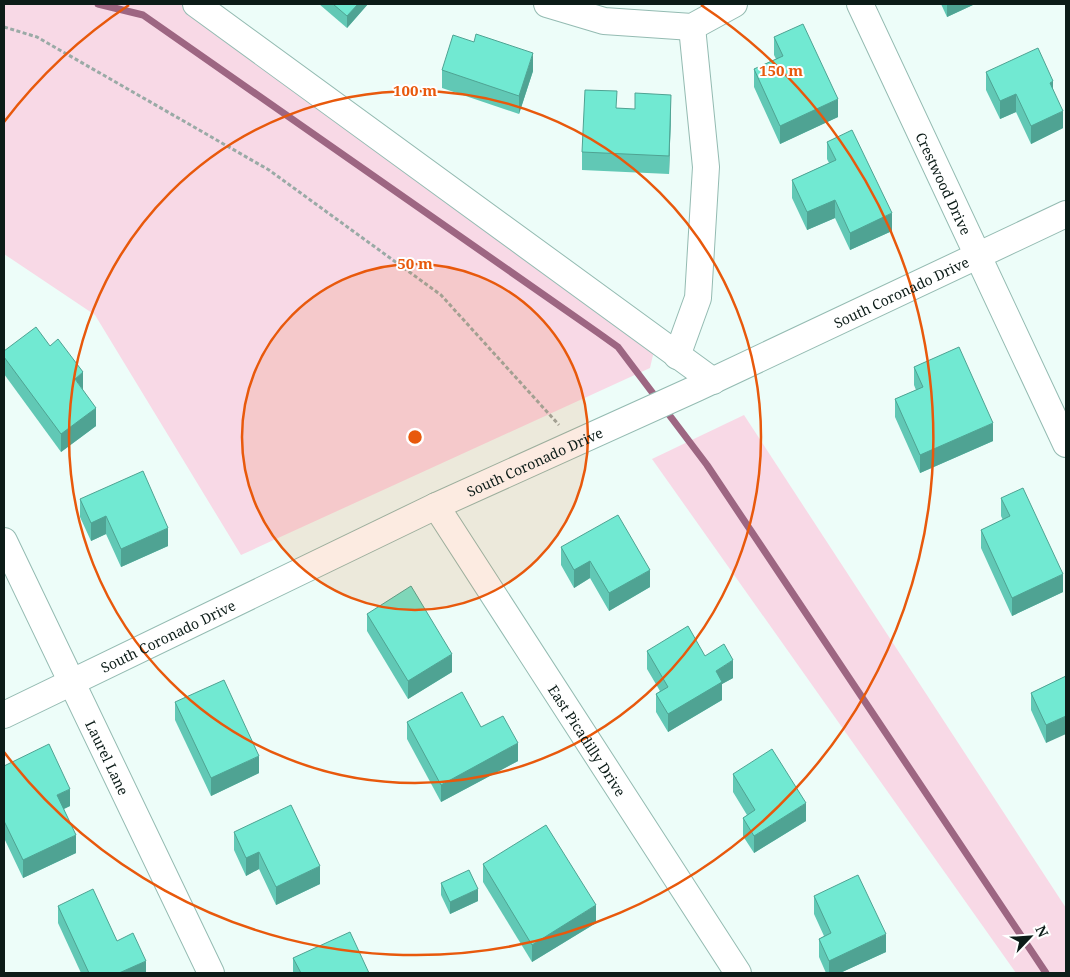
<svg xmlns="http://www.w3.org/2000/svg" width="1070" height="977" viewBox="0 0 1070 977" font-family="'Noto Serif',serif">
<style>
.green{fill:#f8d9e6}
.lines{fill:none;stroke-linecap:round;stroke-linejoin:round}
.stream{stroke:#9d6682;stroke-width:7}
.minor-casing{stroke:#94bbb2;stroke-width:28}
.path{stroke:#9aaaa6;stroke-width:3;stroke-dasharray:4 2.5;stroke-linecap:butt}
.minor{stroke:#fff;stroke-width:26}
.wall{fill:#61c8b5}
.shaded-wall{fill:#4fa393}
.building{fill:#71e9d2;stroke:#4fa393}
.ring{fill:none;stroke:#e8590c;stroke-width:2.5}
.labels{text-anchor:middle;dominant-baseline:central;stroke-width:4;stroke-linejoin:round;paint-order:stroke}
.street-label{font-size:14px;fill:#0c1c18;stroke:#fff}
.centre{fill:#e8590c;stroke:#fff;stroke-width:2.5}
.ring-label{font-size:15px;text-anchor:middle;font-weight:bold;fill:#e8590c;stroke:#fff;stroke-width:4;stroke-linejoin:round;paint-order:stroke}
</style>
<rect width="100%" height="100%" fill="#edfdf9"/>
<g class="green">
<polygon points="4,4 187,4 652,345 653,355 650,368 241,555 95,315 4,254"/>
<polygon points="744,415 1066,908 1066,973 1016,973 652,459"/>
</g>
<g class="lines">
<g class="stream">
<polyline points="98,4 143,15 597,332 618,347 658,400"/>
<polyline points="664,408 707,465 1046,973"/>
</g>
<defs>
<g id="minor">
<polyline points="196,4 713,381"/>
<polyline points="547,4 604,21 692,27 734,4"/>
<path id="s1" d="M860,4L1066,444"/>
<polyline points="677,356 698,298 706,167 692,27"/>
<path id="s2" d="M436,506L738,973"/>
<path id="s3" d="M4,541L211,973"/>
<path id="s4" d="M4,715L436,506L697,388L1066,214"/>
</g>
</defs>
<use href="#minor" class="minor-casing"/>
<polyline class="path" points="4,27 37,37 269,170 441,295 559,425"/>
<use href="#minor" class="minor"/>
</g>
<g class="wall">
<polygon points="319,4 368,4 347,28"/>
<polygon points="941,4 975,4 947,17"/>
<polygon points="774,37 838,117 780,144 754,87 754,69 776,59 774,55"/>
<polygon points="442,70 533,71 519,114 442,88"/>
<polygon points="986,72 1053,89 1063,128 1031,144 1016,112 1000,119 986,90"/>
<polygon points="617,108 671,112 669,174 582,170 582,152"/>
<polygon points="827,142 892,231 850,250 835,218 807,230 792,198 792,180 829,163 827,159"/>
<polygon points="4,351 83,390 96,426 61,452 4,374"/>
<polygon points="914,367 993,441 920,473 895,417 895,399 916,390 914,385"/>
<polygon points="1001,498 1063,592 1012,616 981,548 981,530 1003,520 1001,516"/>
<polygon points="80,499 168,546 121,567 106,534 91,541 80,517"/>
<polygon points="561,547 650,587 609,611 590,578 574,588 561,565"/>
<polygon points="367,614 452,672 408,699 367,631"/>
<polygon points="647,651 705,656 733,678 722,684 722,700 668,732 656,712 656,694 660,691 647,669"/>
<polygon points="1066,676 1046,743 1031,710 1031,693"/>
<polygon points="175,702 259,773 211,796 175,720"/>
<polygon points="407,722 481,727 518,761 441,802 407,739"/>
<polygon points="4,766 70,806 64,809 76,853 23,878 4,838"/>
<polygon points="733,774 806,821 754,853 743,836 743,818 747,815 733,792"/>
<polygon points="234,832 320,884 276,905 259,869 246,876 234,850"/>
<polygon points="483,864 596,923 532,962 483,882"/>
<polygon points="441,883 478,901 450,914 441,895"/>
<polygon points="814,896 886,952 840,973 826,973 819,957 819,939 824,936 814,914"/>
<polygon points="58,906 117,941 146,973 81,973 58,923"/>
<polygon points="293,958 369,973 293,973"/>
</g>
<g class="shaded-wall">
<polygon points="358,4 368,4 347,28 347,16"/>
<polygon points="947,4 975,4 947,17"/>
<polygon points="533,53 533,71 519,114 519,96"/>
<polygon points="1053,81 1053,99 1050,83"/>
<polygon points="1016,94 1016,112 1000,119 1000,101"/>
<polygon points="671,95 671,112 669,174 669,156"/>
<polygon points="838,99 838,117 780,144 780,126"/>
<polygon points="1063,111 1063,128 1031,144 1031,126"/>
<polygon points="835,200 835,218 807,230 807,212"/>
<polygon points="892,213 892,231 850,250 850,233"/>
<polygon points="83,372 83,390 75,379"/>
<polygon points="96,408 96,426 61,452 61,434"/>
<polygon points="993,423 993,441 920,473 920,455"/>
<polygon points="106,516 106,534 91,541 91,523"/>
<polygon points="168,528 168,546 121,567 121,549"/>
<polygon points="590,561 590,578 574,588 574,570"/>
<polygon points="650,570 650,587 609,611 609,593"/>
<polygon points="1063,574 1063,592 1012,616 1012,598"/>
<polygon points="452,654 452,672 408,699 408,681"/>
<polygon points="733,660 733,678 722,684 722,700 668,732 668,714 716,671"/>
<polygon points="1066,716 1066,734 1046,743 1046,725"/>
<polygon points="518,743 518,761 441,802 441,785"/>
<polygon points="259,756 259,773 211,796 211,778"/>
<polygon points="70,789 70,806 57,812 57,795"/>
<polygon points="806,803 806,821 754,853 754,836"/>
<polygon points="76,835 76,853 23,878 23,860"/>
<polygon points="259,852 259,869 246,876 246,858"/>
<polygon points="320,866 320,884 276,905 276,887"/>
<polygon points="478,889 478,901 450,914 450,902"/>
<polygon points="596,905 596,923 532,962 532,945"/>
<polygon points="886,934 886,952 840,973 829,973 829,961"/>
<polygon points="146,961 146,973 119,973"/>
</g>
<g class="building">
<polygon points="333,4 358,4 347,16"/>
<polygon points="803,24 838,99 780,126 754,69 783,56 774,37"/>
<polygon points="476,34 533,53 519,96 442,70 453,35 474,42"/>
<polygon points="1038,48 1053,81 1050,83 1063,111 1031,126 1016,94 1000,101 986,72"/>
<polygon points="585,90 617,91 616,108 635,109 635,93 671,95 669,156 582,152"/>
<polygon points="852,130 892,213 850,233 835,200 807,212 792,180 836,160 827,142"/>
<polygon points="36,327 50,346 58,339 83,372 75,379 96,408 61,434 4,357 4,351"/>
<polygon points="959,347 993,423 920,455 895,399 923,387 914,367"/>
<polygon points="143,471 168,528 121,549 106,516 91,523 80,499"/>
<polygon points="1023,488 1063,574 1012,598 981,530 1010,516 1001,498"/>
<polygon points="618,515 650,570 609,593 590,561 574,570 561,547"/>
<polygon points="411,586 452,654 408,681 367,614"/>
<polygon points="688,626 705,656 724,644 733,660 716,671 722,682 668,714 656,694 668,687 647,651"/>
<polygon points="1066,676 1066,716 1046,725 1031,693"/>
<polygon points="224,680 259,756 211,778 175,702"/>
<polygon points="462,692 481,727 503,716 518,743 441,785 407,722"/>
<polygon points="49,744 70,789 57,795 76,835 23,860 4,821 4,766"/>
<polygon points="772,749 806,803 754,836 743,818 755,810 733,774"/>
<polygon points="291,805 320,866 276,887 259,852 246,858 234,832"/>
<polygon points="546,825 596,905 532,945 483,864"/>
<polygon points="469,870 478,889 450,902 441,883"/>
<polygon points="858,875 886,934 829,961 819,939 831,933 814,896"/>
<polygon points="93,889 117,941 133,933 146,961 119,973 89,973 58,906"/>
<polygon points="350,932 369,973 301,973 293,958"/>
</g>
<circle cx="415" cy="437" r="173" fill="#e8590c" fill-opacity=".12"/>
<g class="ring">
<circle cx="415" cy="437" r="173"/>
<circle cx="415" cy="437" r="346"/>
<path d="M4 122A518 518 0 0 1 129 5M701 5A518 518 0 1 1 4 752"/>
</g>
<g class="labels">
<g class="street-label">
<text stroke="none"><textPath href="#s1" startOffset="198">Crestwood Drive</textPath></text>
<text stroke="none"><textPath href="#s4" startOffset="992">South Coronado Drive</textPath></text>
<text stroke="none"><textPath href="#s4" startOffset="588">South Coronado Drive</textPath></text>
<text stroke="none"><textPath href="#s4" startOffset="182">South Coronado Drive</textPath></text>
<text stroke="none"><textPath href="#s2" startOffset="279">East Picadilly Drive</textPath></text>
<text stroke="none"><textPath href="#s3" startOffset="240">Laurel Lane</textPath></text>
</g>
</g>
<circle cx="415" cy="437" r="8" class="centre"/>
<g class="ring-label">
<text x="781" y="76">150 m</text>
<text x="415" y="96">100 m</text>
<text x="415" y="269">50 m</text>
</g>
<rect width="1070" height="977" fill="none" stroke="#0c1c18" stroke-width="10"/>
<g transform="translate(1030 937) rotate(65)" stroke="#ffffff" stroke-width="4" paint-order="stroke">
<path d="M0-4L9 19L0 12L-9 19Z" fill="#0c1c18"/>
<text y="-8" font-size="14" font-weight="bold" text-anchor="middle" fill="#0c1c18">N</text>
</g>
</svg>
